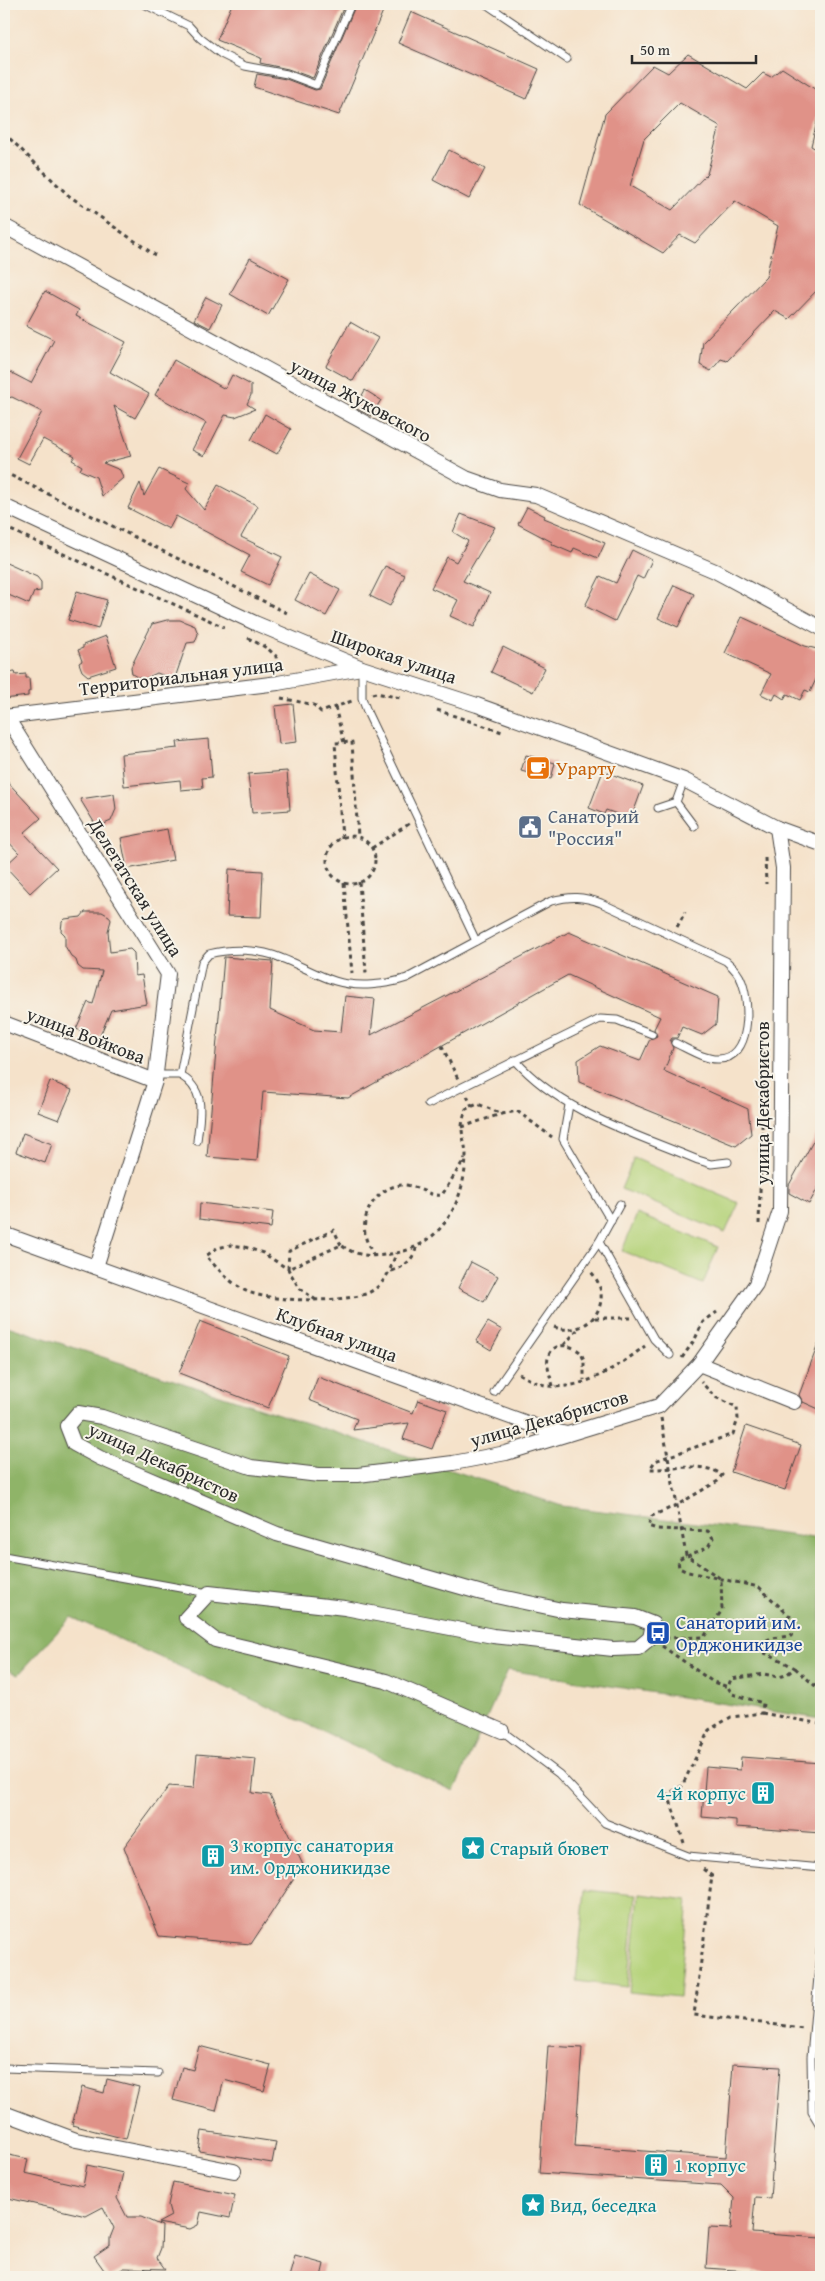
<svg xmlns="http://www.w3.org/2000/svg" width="825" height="2281" viewBox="0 0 825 2281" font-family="'Gentium Book Plus',serif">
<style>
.green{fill:#b4d278;stroke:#707e52}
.forest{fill:#8fb468;stroke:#5d704a}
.building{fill:#e09288;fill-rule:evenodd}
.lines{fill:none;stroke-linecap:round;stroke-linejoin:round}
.service-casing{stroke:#494643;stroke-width:9}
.minor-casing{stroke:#494643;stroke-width:16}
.path{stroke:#494643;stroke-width:3;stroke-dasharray:4 4;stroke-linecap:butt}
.service{stroke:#fff;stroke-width:7}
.minor{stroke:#fff;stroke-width:14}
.labels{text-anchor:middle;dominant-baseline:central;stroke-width:4;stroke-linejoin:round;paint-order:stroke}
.street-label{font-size:19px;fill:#2b2b2b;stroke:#f7f3e8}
.food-label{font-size:19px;fill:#c56008;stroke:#f7f3e8;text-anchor:start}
.service-label{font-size:19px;fill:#4e5e75;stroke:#f7f3e8;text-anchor:start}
.transit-label{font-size:19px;fill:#164399;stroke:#f7f3e8;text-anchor:start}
.culture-label{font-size:19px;fill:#0d838f;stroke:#f7f3e8;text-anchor:start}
</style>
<rect width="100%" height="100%" fill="#f7f3e8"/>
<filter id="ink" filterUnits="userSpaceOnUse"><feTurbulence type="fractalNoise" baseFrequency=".02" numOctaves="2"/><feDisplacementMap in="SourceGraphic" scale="10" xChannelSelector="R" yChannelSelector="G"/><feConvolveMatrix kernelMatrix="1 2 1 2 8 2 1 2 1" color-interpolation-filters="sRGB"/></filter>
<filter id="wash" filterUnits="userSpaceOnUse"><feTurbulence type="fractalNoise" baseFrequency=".0096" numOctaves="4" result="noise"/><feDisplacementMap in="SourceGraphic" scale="20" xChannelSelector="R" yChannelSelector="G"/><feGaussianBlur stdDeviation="1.12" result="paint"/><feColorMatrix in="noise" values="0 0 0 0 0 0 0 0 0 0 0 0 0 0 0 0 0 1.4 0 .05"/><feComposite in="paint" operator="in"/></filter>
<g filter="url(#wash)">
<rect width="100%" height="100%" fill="#f5e2ca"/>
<g class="green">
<polygon points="634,1158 739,1203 725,1233 621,1189"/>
<polygon points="637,1214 718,1247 703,1284 622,1251"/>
<polygon points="585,1890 636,1895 627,1987 576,1981"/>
<polygon points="639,1894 688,1900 679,1997 629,1992"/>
</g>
<polygon class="forest" points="4,1325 562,1506 821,1539 821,1719 508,1670 454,1791 71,1617 18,1675 4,1668"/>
<g id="blocks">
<g class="building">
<polygon points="232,4 345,4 313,78 288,69 260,63 261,58 217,40"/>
<polygon points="356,4 386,4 339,115 254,87 257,74 286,79 315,90 320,89"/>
<polygon points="411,12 539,69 526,99 398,43"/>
<path d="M688,54L747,89L763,73L771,77L782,68L821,93V105L811,146L821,152V286L789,319L775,311L727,361L721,359L711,371L700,365L703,342L766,277L778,226L735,201L695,243L680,235L663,253L580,205L605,114L653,65L668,73ZM680,103L720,126L707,174L672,210L630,186L644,139Z"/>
<polygon points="449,150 485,169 469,199 433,180"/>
<polygon points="250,258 289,279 268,316 230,294"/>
<polygon points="45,291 79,310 76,316 126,342 110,372 149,394 135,418 114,406 131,456 103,463 120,470 123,478 102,496 96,477 80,470 82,466 72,460 75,456 43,439 29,464 17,458 42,412 12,397 4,399 4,369 31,383 54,340 26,326"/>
<polygon points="206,297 222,305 210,328 194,320"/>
<polygon points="350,322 378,338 353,381 326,366"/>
<polygon points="174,360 225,389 232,375 251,385 251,395 247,404 255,409 235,417 225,415 204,456 192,450 206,423 155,395"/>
<polygon points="365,390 381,400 371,416 355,408"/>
<polygon points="265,414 291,429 277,454 251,440"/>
<polygon points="159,469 189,483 186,489 204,510 218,485 258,506 241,537 282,557 268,585 241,572 250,555 176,516 169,529 128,508 140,483 144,496"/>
<polygon points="527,507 545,516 544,518 605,543 598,558 574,548 572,553 551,544 552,542 518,524"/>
<polygon points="461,514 495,527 463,581 490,593 474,627 450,616 458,600 431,588 447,557 456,562 468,541 453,532"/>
<polygon points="632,550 652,560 643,579 637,576 615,621 585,606 600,576 616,583"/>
<polygon points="4,562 37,577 41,582 41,591 34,592 29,604 4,593"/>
<polygon points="385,566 405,575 390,606 370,596"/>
<polygon points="309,574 340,590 326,616 295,600"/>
<polygon points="674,585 694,594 678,627 658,618"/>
<polygon points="77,591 107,600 98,629 68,620"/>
<polygon points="742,617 805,646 821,650 821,658 815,673 818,675 810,692 805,690 800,700 787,694 784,699 776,694 773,700 761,694 771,674 725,653"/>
<polygon points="167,620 180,620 195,626 198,634 195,642 187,643 176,675 170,678 157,673 144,679 137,677 132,674 131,667 152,624"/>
<polygon points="106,636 116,667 88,676 82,671 79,663 82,661 78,650 83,648 83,645"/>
<polygon points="503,647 545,668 533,692 491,672"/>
<polygon points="15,672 16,675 26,674 26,678 29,678 30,691 28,692 28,696 4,699 4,673"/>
<polygon points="293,704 297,742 279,744 275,706"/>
<polygon points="209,739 212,777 202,778 203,788 181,790 180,780 124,786 121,754 178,748 177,742"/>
<polygon points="526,755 555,763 551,779 521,771"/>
<polygon points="287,771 290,810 252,813 248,774"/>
<polygon points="603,771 643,786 631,819 606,810 604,814 589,808"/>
<polygon points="4,778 41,818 24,833 57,868 30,893 5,866 19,853 4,837"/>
<polygon points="114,794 116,809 111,821 97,827 80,799"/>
<polygon points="167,829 173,860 127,869 121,838"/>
<polygon points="229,869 263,871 261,917 227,916"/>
<polygon points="85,912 102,912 109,916 111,920 108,931 110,952 130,949 134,953 135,976 142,975 147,1004 111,1010 99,1038 76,1029 88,1002 93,1004 102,971 83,970 78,966 76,960 71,956 65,946 65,935 61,931 62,922 65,919 81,917"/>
<polygon points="569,932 718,997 716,1024 702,1035 682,1027 677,1038 672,1038 670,1041 673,1048 664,1071 748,1109 751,1134 736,1146 579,1082 578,1060 600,1046 640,1061 650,1039 657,1036 654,1029 660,1017 568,975 348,1098 263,1092 257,1161 207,1157 224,957 273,961 270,1010 314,1030 341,1032 345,996 375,999 371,1035"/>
<polygon points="50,1081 72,1090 59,1120 38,1112"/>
<polygon points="821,1127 821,1182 809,1204 789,1193 789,1185"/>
<polygon points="23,1133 52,1144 45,1163 16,1152"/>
<polygon points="200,1203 273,1212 271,1228 199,1219"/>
<polygon points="471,1262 498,1276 484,1302 458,1288"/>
<polygon points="200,1321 289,1356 268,1408 179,1373"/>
<polygon points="488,1322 502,1330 491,1350 476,1341"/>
<polygon points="820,1339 821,1340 821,1410 803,1402 799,1395"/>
<polygon points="318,1377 413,1413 418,1400 447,1410 432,1449 403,1439 409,1423 353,1430 357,1419 309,1400"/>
<polygon points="746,1426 801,1445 785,1490 731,1472"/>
<polygon points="197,1754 256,1759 252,1793 270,1795 303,1865 251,1944 159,1936 124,1847 169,1786 194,1788"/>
<polygon points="741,1757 821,1763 821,1833 736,1827 736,1820 702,1817 706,1767 740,1770"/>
<polygon points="199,2046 271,2065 264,2091 224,2080 216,2111 173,2100 182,2067 193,2070"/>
<polygon points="548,2046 582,2048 575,2146 726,2157 733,2064 780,2067 770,2198 755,2197 752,2233 821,2238 821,2276 706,2268 709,2228 731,2229 734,2198 721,2185 539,2173"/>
<polygon points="107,2079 139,2087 126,2139 72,2125 82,2087 104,2093"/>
<polygon points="202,2131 276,2142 272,2163 199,2151"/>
<polygon points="4,2154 28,2159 25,2173 83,2186 87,2165 123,2173 117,2198 127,2217 141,2217 162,2226 161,2248 157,2258 165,2269 124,2268 109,2277 94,2256 110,2245 110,2238 114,2228 103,2207 86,2216 4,2197"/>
<polygon points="173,2182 235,2195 230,2218 201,2212 198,2225 190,2229 158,2223 171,2216 168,2205"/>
<polygon points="295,2256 324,2264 321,2277 289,2277"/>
</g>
</g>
</g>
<g filter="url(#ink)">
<use href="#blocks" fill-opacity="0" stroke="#494643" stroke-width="1"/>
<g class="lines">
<defs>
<g id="service">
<polyline points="144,4 189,26 200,38 221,54 245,66 287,74 316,85 351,4"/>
<polyline points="486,4 567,59"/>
<polyline points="362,668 362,698 368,714 476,941"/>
<polyline points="684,780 676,802 694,826"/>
<polyline points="658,808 676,802"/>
<path d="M515,1060C562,1113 634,1133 698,1160L711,1164L728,1162"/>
<path d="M162,1075H180L202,962L209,954C231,948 259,949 281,958C300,965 316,975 335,981C357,988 386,985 407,978L551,901C570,896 583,896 601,903L726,961C733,967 739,973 742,982C750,1004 752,1058 719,1059C705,1060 688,1049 675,1043"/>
<path d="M180,1075C207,1091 200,1114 197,1141"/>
<polyline points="428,1104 600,1019 617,1020 652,1034"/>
<polyline points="569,1105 563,1139 611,1221"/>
<polyline points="599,1242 654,1339 670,1355"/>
<polyline points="494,1392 599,1242 620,1204"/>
<polyline points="4,1556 208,1593"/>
<polyline points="502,1731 559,1774 605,1823 688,1856 821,1868"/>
<polyline points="821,1942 811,2057 812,2112 821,2127"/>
<polyline points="4,2068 158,2073"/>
</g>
<g id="minor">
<polyline points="4,226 466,478 500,490 536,495 715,571 821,628"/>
<polyline points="4,506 255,623 362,668 477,705 684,780 777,828 821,844"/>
<polyline points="6,716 168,974 155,1081 96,1267"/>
<polyline points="4,717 278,683 361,668"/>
<polyline points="4,1023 155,1081"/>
<polyline points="4,1234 541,1428 567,1434"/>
<polyline points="699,1364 794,1402"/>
<polyline points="502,1731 386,1681 215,1640 186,1618 209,1593 345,1608 493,1636 613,1649 638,1648 650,1638 653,1624 635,1617 562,1610 482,1593 277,1534 100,1458 74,1444 67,1426 78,1413 102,1417 251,1467 319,1475 358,1475 453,1463 506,1453 659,1406 699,1364 756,1284 780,1211 783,868 777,828"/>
<polyline points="4,2113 76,2140 234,2171"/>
</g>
</defs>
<use href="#service" class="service-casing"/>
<use href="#minor" class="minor-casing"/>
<g class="path">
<polyline points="811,4 821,10"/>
<polyline points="4,133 68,195 155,255"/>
<polyline points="4,472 287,613"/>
<polyline points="4,527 224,627"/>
<polyline points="248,638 267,648 276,656 277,669"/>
<polyline points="372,694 376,693 401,698"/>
<polyline points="281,698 314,705 321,712 352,701"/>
<polyline points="335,707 344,743"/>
<polyline points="437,710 505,733"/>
<circle cx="351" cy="860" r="24"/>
<polyline points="342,838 335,743 352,742 358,837"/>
<polyline points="372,848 409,824"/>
<polyline points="765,858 766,884"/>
<polyline points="359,882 366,972 363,972"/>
<polyline points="344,883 352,973"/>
<polyline points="677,927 685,912"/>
<polyline points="442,1046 458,1079"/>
<polyline points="467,1096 472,1107"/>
<polyline points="462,1127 501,1114"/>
<polyline points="759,1224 765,1035"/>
<path d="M341,1245L334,1230L289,1251L288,1269L341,1245C358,1258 377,1257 396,1253C444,1244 465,1199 466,1155C466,1146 462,1137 462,1128C462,1122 464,1115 466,1109L478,1104L502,1114L517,1111L552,1137"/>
<path d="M374,1256C370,1249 366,1241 365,1234C361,1210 381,1184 405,1185C419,1186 429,1197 442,1195L465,1158"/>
<path d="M391,1271C405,1267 413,1260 417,1246"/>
<path d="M316,1300L299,1288L288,1269L263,1253L245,1247L231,1245L217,1248L206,1256C218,1269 230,1283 246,1291C268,1302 346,1303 368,1293C385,1285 391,1269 396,1253"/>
<polyline points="595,1318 631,1318"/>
<path d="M554,1327C589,1339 617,1301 591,1272"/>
<polyline points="564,1345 578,1329"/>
<polyline points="682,1358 695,1339 703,1322 717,1312"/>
<path d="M519,1374C529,1379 538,1384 549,1386C583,1391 620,1365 645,1346"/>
<path d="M553,1386C551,1378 546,1366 548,1358C552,1341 572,1344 581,1353L584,1360V1380"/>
<polyline points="661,1418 686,1555 721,1579 722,1610 704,1637 665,1638"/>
<polyline points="662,1646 713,1682 728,1687"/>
<polyline points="795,1668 821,1691"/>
<polyline points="762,1713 821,1724"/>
<path d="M684,1843L668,1794L682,1786L709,1730L731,1717L762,1713L763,1703L732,1694L728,1687L731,1679L764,1674L778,1677L786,1675L795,1668L773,1656L761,1652L758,1645L771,1638L791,1636L797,1623L759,1587L688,1572L679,1568L678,1560L708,1547L713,1538L708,1531L657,1529L648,1526L652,1516L677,1505L718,1481L722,1475C703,1461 673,1470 650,1469L655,1461L733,1434L738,1419L737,1407L715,1397L701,1382"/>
<polyline points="703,1869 712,1876 694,2015 803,2028"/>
</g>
<use href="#service" class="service"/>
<use href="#minor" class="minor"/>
</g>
</g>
<defs>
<symbol id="cafe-square" viewBox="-11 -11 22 22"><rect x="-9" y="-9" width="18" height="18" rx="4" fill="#e8710a" stroke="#f7f3e8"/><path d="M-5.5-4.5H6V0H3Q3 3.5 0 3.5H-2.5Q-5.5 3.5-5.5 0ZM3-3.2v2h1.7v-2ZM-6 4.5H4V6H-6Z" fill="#fff"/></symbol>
<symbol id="civic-square" viewBox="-11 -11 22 22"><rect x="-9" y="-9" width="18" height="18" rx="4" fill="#5c6f8a" stroke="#f7f3e8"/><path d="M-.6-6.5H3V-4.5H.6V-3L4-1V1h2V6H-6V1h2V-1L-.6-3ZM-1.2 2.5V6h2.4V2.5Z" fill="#fff"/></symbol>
<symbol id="bus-square" viewBox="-11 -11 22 22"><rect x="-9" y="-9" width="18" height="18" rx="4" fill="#1a4fb4" stroke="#f7f3e8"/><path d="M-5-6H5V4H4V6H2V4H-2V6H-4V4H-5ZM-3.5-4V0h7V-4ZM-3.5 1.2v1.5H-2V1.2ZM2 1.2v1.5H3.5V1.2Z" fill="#fff"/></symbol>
<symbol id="building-square" viewBox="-11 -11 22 22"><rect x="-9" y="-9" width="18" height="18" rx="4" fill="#0f9aa8" stroke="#f7f3e8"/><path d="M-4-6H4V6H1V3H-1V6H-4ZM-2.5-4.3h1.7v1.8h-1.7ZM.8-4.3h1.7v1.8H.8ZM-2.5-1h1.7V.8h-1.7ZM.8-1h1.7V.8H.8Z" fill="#fff"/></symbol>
<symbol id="sight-square" viewBox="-11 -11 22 22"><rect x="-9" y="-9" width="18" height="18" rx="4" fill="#0f9aa8" stroke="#f7f3e8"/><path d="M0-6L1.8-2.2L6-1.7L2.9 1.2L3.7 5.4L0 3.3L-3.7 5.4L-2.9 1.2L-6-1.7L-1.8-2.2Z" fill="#fff"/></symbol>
</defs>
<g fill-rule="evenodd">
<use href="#cafe-square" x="524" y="754" width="28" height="28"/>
<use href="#civic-square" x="516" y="813" width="28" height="28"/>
<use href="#bus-square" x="644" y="1619" width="28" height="28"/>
<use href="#building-square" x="749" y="1779" width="28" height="28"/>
<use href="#sight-square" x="459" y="1834" width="28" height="28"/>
<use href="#building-square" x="199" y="1842" width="28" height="28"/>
<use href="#building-square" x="642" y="2151" width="28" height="28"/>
<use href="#sight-square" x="519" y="2191" width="28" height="28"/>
</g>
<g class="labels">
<g class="street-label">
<text transform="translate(361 400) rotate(28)">улица Жуковского</text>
<text transform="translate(394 656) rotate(19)">Широкая улица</text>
<text transform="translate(181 676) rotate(-7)">Территориальная улица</text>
<text transform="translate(136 887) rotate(58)">Делегатская улица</text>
<text transform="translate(86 1035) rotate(21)">улица Войкова</text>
<text transform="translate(762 1103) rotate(-90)">улица Декабристов</text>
<text transform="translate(337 1334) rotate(20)">Клубная улица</text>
<text transform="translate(549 1418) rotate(-16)">улица Декабристов</text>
<text transform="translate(164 1462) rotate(25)">улица Декабристов</text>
</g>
<g class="food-label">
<text x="556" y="768">Урарту</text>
</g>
<g class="service-label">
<text x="548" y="816">Санаторий<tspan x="548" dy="22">"Россия"</tspan></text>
</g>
<g class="transit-label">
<text x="676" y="1622">Санаторий им.<tspan x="676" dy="22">Орджоникидзе</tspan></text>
</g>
<g class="culture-label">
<text x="746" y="1793" text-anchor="end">4-й корпус</text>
<text x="230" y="1845">3 корпус санатория<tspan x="230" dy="22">им. Орджоникидзе</tspan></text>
<text x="490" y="1848">Старый бювет</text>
<text x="674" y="2165">1 корпус</text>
<text x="550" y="2205">Вид, беседка</text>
</g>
</g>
<rect width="825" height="2281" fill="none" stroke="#f7f3e8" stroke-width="20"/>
<path d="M632 55v8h124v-8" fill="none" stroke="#2b2b2b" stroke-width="2.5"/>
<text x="640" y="55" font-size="15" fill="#2b2b2b" stroke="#f7f3e8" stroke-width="4" paint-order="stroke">50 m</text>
</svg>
